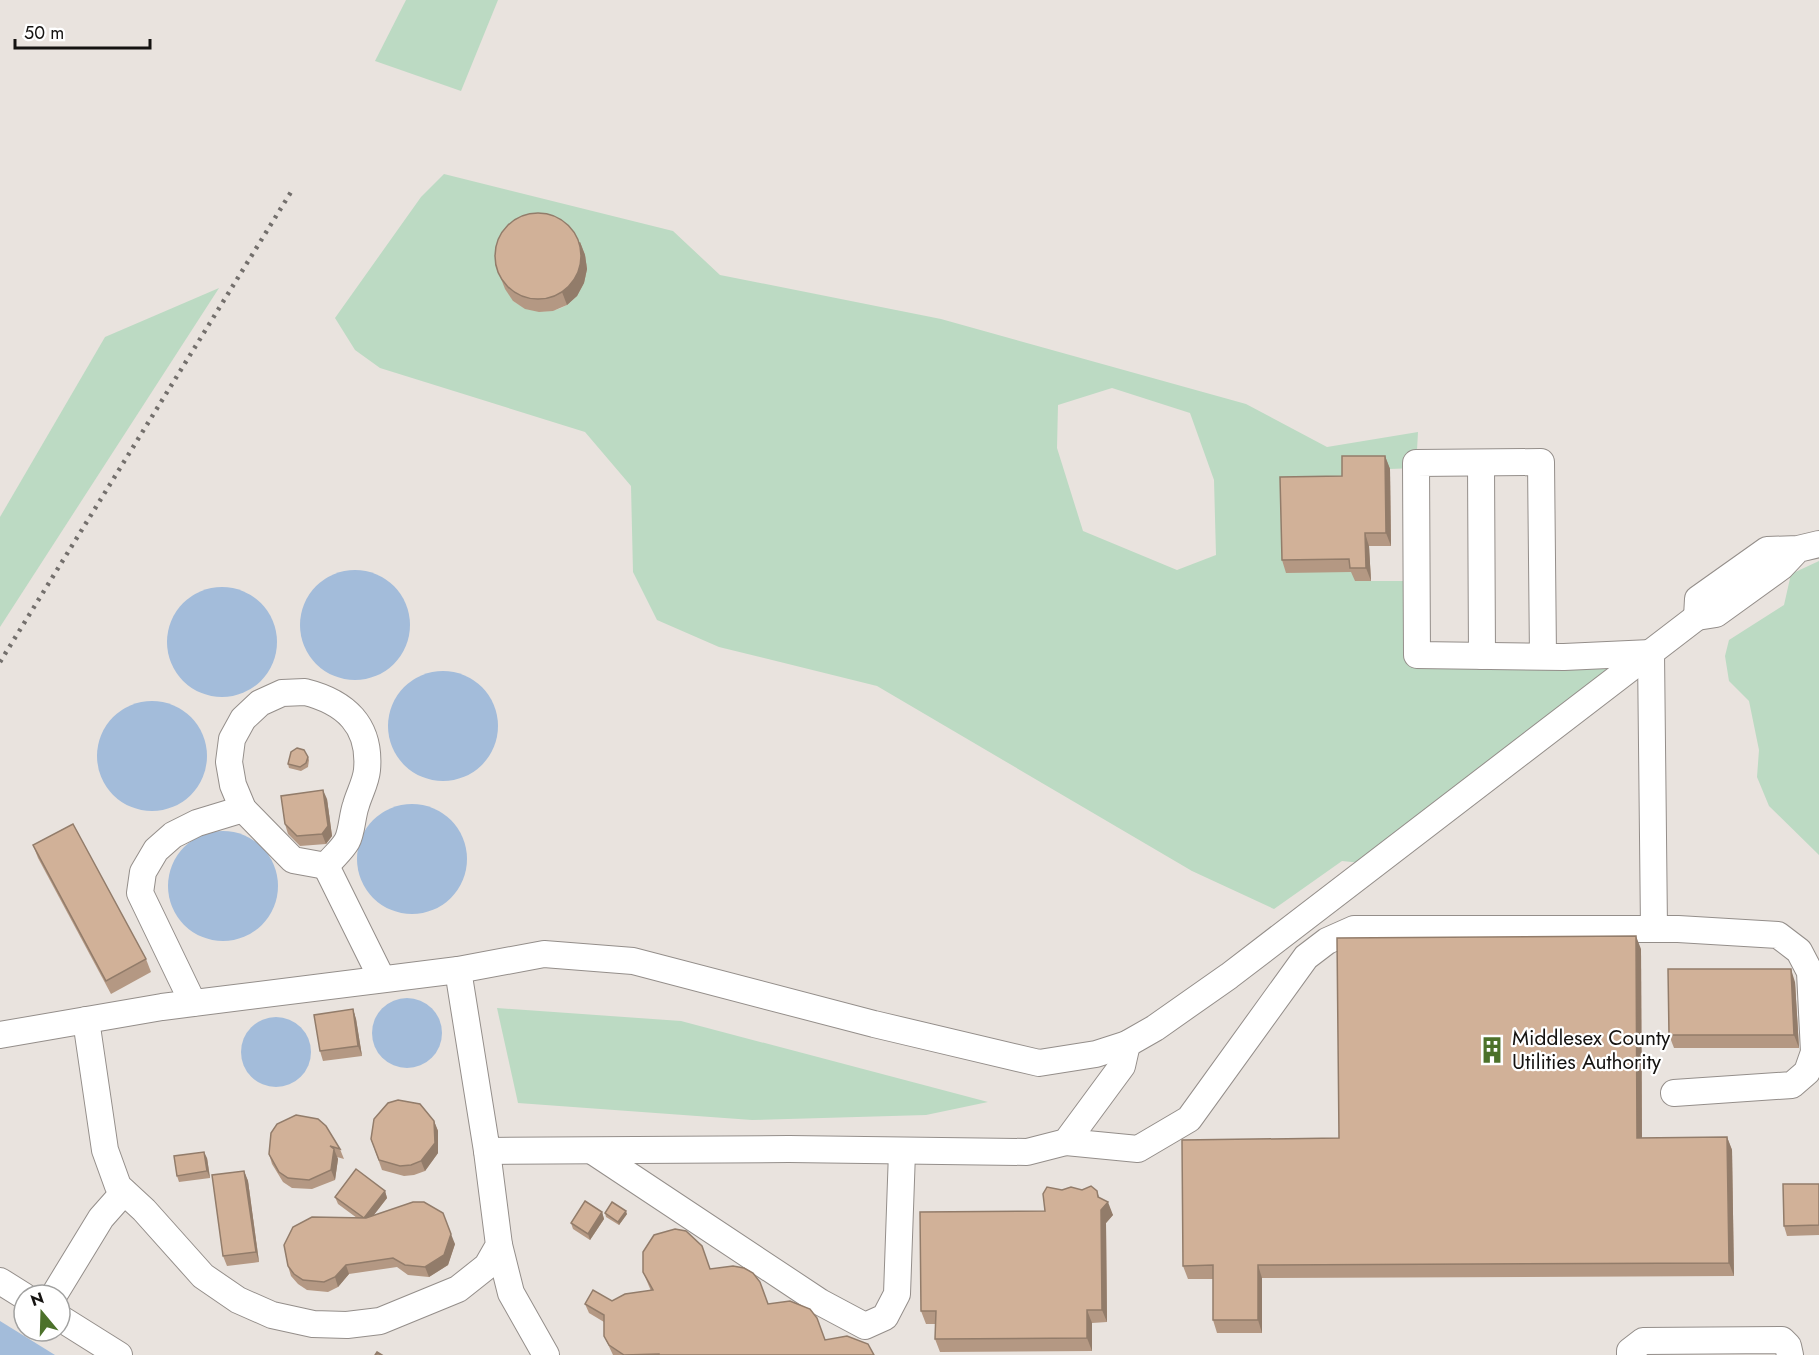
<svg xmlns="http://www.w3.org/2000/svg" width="1819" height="1355" viewBox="0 0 1819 1355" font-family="Jost,sans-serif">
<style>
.green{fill:#bcdac3;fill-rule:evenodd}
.water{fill:#a3bcda}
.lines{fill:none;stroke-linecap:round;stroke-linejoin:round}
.minor-casing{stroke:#948e8a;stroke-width:28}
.minor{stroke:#fff;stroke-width:26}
.rail{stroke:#736f6c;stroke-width:4.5;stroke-dasharray:3 6;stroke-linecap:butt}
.wall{fill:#b49883}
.shaded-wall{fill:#927c6a}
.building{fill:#d1b198;stroke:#927c6a;stroke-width:1.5}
.labels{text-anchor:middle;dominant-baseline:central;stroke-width:4.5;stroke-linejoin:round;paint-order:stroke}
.poi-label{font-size:21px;fill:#151311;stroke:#fff;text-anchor:start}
</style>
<rect width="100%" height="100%" fill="#e9e3de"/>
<g class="green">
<polygon points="406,0 498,0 461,91 375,61"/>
<path d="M444,174L673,231L720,275L941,319L1246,404L1327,447L1418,432L1416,468L1390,469L1354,572L1355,581H1416L1417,655L1651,653L1372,864L1342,861L1274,909L1192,871L877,686L719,647L657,620L633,572L631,486L585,432L380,368L355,350L335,318L421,197ZM578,243C602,290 559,331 513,301ZM1112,388L1190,413L1214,480L1216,555L1177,570L1083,531L1057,448L1058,405Z"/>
<polygon points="219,288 0,627 0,517 105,337"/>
<polygon points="1819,561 1819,855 1769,806 1757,777 1759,750 1749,701 1729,681 1725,656 1729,640 1784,605 1791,574"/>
<polygon points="497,1008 681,1021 988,1102 926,1115 752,1120 518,1103"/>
</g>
<g class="water">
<circle cx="355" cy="625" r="55"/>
<circle cx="222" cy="642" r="55"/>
<circle cx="443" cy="726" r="55"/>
<circle cx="152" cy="756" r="55"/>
<circle cx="412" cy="859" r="55"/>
<circle cx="223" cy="886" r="55"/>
<circle cx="407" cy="1033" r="35"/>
<circle cx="276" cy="1052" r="35"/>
<polygon points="0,1321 55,1355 0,1355"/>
</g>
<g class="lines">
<defs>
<g id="minor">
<polyline points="1481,463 1482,656"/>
<polyline points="1798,549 1781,567 1716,614 1697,617 1698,599 1767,550 1798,549 1819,544"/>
<polyline points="1543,656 1541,462 1416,463 1417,655 1564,657 1651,653 1654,929"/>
<path d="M305,692C345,702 371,725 367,770C366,782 359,794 356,805C352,816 352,832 347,841C342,850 332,858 326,866L293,860L243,809L233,785L229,762L232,739L243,719L260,703L282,693Z"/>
<polyline points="326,866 382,979"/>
<polyline points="458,970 487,1151 789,1149 1027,1152 1066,1142 1122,1066 1127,1044"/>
<polyline points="193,1003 140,893 143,872 156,850 173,835 197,823 243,809"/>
<polyline points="86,1020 105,1150 118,1186 144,1210 203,1276 238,1300 272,1315 313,1324 347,1325 380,1321 458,1289 487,1266 499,1245 487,1151"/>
<polyline points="0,1035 162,1007 458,970 544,954 633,961 874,1024 1039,1063 1096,1054 1127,1044 1155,1028 1229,976 1697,617"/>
<polyline points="1066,1142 1138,1149 1189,1119 1306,957 1327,941 1354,929 1678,929 1778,935 1799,951 1810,972 1814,1052 1807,1072 1792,1085 1674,1093"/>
<polyline points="594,1152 820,1302 865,1326 885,1317 897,1294 902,1152"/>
<polyline points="499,1245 511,1293 546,1355"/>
<polyline points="0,1281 24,1296"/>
<polyline points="54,1295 101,1218 124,1192"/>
<polyline points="60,1318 119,1355"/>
<polyline points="1630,1355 1630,1351 1643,1341 1782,1340 1788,1346 1790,1355"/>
</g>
</defs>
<use href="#minor" class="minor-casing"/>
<use href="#minor" class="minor"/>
<polyline class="rail" points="0,662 291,192"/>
</g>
<g class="wall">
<polygon points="580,242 585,255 587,269 584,283 577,296 567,305 553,311 539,312 525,309 513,301 505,289 495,263"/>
<polygon points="1385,456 1390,469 1391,546 1369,546 1371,581 1355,581 1351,572 1286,573 1282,560 1342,476"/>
<polygon points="308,757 309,760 308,767 301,771 289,768 288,764"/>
<polygon points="327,799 332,836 326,844 300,846 288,834 285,824"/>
<polygon points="33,845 146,959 151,972 111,994 38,858"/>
<polygon points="1641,949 1642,1138 1727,1137 1732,1150 1734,1276 1262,1278 1262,1333 1217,1333 1213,1320 1213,1279 1188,1279 1183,1266 1339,1138"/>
<polygon points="1795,982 1799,1048 1674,1048 1669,1035"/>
<polygon points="353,1009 356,1019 362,1056 323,1061 320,1051"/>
<polygon points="434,1121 438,1131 438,1153 425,1171 414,1175 404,1176 382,1170 371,1139"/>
<polygon points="277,1124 340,1149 344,1159 337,1157 338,1159 335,1180 312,1189 292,1188 283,1182 272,1164 269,1154"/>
<polygon points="207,1158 210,1178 179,1182 177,1176"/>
<polygon points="244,1171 248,1181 259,1262 227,1266 223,1256"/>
<polygon points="1819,1184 1819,1235 1787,1236 1784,1226"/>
<polygon points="1062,1190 1082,1190 1099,1198 1113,1215 1106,1223 1107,1322 1092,1323 1092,1351 940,1352 935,1339 936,1324 926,1324 921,1311 1045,1211"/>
<polygon points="385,1191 387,1198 373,1216 455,1244 448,1265 429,1277 408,1275 397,1267 349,1274 338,1287 328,1292 307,1290 298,1284 291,1276 288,1266 357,1218 338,1204 335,1197"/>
<polygon points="602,1212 604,1219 590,1240 573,1229 571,1223"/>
<polygon points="605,1213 627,1214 619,1225 606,1217"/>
<polygon points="710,1269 825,1340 874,1355 613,1355 604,1336 604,1322 589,1313 585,1304 612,1301 651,1291 643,1272"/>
</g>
<g class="shaded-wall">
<polygon points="580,242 585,255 587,269 584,283 577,296 567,305 562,292"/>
<polygon points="1385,456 1390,469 1391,546 1386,533"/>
<polygon points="1365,533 1369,546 1371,581 1366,568"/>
<polygon points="323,790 327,799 332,836 326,844 322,834"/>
<polygon points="1636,936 1641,949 1642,1151 1637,1138"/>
<polygon points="1791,969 1795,982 1799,1048 1794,1035"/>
<polygon points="353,1009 356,1019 362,1056 358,1046"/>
<polygon points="434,1121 438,1131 438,1153 425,1171 421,1161"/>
<polygon points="1727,1137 1732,1150 1734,1276 1729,1263"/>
<polygon points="334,1149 338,1159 335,1180 331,1170"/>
<polygon points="204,1152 207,1158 210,1178 207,1171"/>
<polygon points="244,1171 248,1181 259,1262 256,1252"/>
<polygon points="385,1191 387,1198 366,1225 364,1218"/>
<polygon points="1097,1191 1101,1203 1108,1202 1113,1215 1106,1223 1107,1322 1102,1310 1101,1210"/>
<polygon points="626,1211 627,1214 619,1225 618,1222"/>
<polygon points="602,1212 604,1219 590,1240 588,1234"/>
<polygon points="451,1234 455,1244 448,1265 429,1277 425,1267"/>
<polygon points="346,1265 349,1274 338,1287 335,1277"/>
<polygon points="1258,1265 1262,1278 1262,1333 1258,1320"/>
<polygon points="1087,1310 1092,1323 1092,1351 1087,1338"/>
</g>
<g class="building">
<circle cx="538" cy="256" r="43"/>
<polygon points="1342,456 1385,456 1386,533 1365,533 1366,568 1350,568 1349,559 1282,560 1280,477 1342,476"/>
<polygon points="297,748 304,750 308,757 306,763 300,767 288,764 291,752"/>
<polygon points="323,790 328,826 322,834 297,836 285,824 281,796"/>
<polygon points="73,824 146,959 106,981 33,845"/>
<polygon points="1636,936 1637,1138 1727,1137 1729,1263 1258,1265 1258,1320 1213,1320 1213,1265 1183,1266 1182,1140 1339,1138 1337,938"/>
<polygon points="1668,969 1791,969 1794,1035 1669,1035"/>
<polygon points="353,1009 358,1046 320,1051 314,1015"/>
<polygon points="398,1100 420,1104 434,1121 435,1143 421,1161 411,1165 400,1166 379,1160 371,1139 374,1119 388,1103"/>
<polygon points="296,1115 318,1119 326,1126 340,1149 330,1146 334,1149 331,1170 309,1180 288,1178 279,1172 269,1154 271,1133 277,1124"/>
<polygon points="204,1152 207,1171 177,1176 174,1156"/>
<polygon points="356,1169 385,1191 364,1218 335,1197"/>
<polygon points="244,1171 256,1252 223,1256 212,1175"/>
<polygon points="1783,1184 1819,1184 1819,1225 1784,1226"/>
<polygon points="1091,1186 1097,1191 1098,1197 1108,1202 1101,1210 1102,1310 1087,1310 1087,1338 935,1339 936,1311 921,1311 920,1212 1045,1211 1043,1194 1047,1187 1062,1190 1071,1187 1082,1190"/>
<polygon points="585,1201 602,1212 588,1234 571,1223"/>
<polygon points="413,1202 424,1202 443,1213 451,1234 444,1255 425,1267 405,1265 393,1258 346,1265 335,1277 324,1282 303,1280 294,1274 288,1266 284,1245 293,1227 312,1217 366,1218"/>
<polygon points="612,1202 626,1211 618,1222 605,1213"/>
<polygon points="675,1229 686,1231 702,1246 710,1269 733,1266 744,1268 753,1273 760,1282 768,1304 790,1301 810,1309 817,1318 825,1340 847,1336 868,1344 874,1355 659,1355 659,1354 624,1355 609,1345 604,1336 604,1315 585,1304 593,1290 612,1301 625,1294 653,1290 643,1272 643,1252 654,1235"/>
<polygon points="377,1352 382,1355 375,1355"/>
</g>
<defs>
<symbol id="building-bare" viewBox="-9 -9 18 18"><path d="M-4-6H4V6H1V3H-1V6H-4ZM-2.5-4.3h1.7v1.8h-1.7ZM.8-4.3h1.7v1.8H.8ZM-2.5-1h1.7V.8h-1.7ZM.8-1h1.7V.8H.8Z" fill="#4c712a" stroke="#fff" stroke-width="2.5" paint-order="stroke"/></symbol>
</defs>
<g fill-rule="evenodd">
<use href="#building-bare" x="1473" y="1031" width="38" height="38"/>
</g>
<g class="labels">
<g class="poi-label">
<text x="1512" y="1038">Middlesex County<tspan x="1512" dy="24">Utilities Authority</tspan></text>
</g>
</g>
<g transform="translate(42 1313) rotate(341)"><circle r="28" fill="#ffffff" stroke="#a1a1a0" stroke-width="1.5"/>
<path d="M0-4.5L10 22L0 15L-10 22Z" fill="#4c712a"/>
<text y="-9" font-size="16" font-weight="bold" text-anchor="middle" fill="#151311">N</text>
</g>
<path d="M15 39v9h135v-9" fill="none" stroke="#151311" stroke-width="3"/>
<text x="24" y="39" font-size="18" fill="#151311" stroke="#ffffff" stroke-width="4.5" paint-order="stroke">50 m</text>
</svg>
